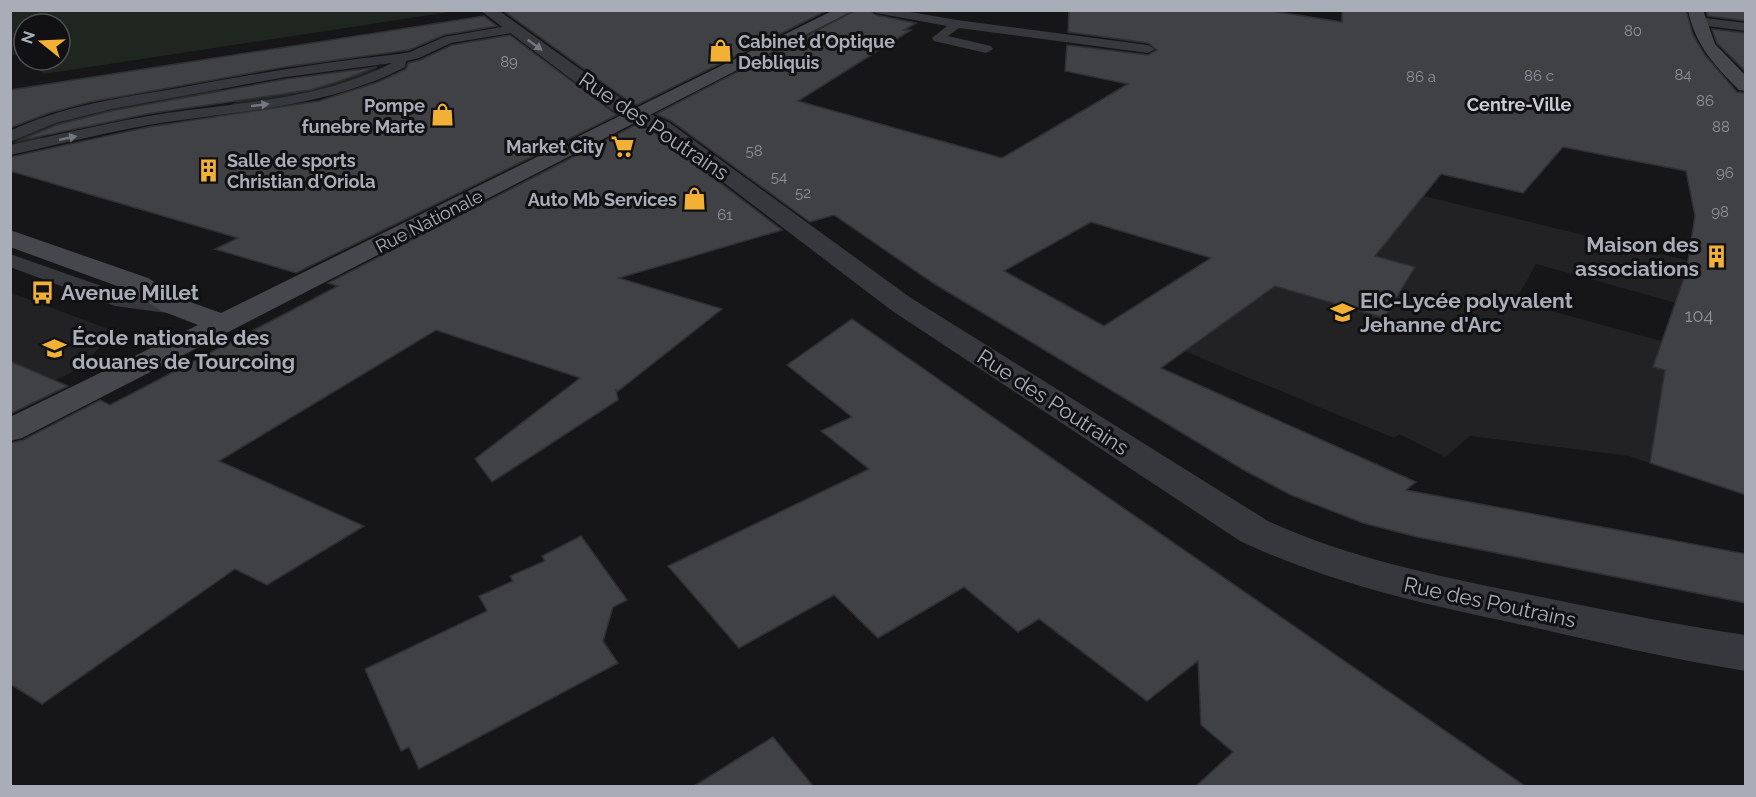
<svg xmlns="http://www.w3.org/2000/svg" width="1756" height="797" viewBox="0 0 1756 797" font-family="Raleway,sans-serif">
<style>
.built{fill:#222225}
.green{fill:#1e261f}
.building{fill:#404145;stroke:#303034;stroke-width:1.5;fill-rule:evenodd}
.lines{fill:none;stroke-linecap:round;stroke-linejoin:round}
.service{fill:#37383d;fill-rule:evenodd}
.minor{fill:#37383d;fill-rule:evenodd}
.tertiary{fill:#37383d;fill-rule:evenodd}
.secondary{fill:#45474d;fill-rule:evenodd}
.oneway{fill:#757881}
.labels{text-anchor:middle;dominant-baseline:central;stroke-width:6;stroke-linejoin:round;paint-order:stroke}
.far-number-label{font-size:15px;fill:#8e929b}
.far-poi-label{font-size:18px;font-weight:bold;fill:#a8adb8;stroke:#111113;text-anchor:end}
.far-neighbourhood-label{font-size:18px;font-weight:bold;fill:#c9ccd4;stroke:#111113}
.far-street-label{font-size:18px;fill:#a8adb8;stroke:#111113}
.number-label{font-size:18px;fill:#8e929b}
.street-label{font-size:21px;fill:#a8adb8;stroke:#111113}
.poi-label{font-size:21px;font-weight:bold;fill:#a8adb8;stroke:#111113;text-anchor:start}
</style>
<rect width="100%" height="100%" fill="#161618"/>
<g class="built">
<polygon points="1379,185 1722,269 1745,322 1536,264 1515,301 1745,364 1745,495 1629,456 1470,436 1445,457 1399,434 1394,438 1112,321"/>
<polygon points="11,293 114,331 82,367 11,402"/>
</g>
<g class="green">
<polygon points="11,10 456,10 456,11 44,74 30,60 60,60 60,24 24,24 24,54 11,55"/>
<path d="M376,70V72L345,86L227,107L246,96L49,131C38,141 28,149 13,143C34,115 180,95 220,87L222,94Z"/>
</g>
<g class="building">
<polygon points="516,10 828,10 637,105 627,100 505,12"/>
<path d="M856,10H869L876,15L916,23L904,30H911L798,101L1002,158L1128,84L1065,71L1067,45L1148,55L1157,50L1148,43L1068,32L1069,10H1265L1342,22V10H1686L1693,35L1705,55L1737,92L1746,93V495L1650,463L1665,370L1653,367L1686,272L1695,216L1686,171L1563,147L1523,193L1441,174L1375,256L1415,267L1384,318L1275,286L1161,368L1416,482L1406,490L1746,554V603L1417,537L1363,523L1291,495L1242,469L933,283L834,215L810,222L671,121L656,114ZM1091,222L1211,258L1104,326L1004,271Z"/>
<polygon points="1706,10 1746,10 1746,21 1708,16"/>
<polygon points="484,16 497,26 444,35 409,50 285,67 90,102 49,113 10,128 10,90"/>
<polygon points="1712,29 1746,33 1746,72 1717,43"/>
<polygon points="510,35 617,115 296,273 215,249 238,238 10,171 10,157 148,127 319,101 378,82 406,69 408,63 420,60 452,45"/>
<polygon points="377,67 337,82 310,90 147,114 18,141 56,125 111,111 286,79"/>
<polygon points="637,124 655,133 782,230 619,278 722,309 618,391 616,390 618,400 492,482 475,459 580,378 436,330 219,461 364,526 267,585 235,569 42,704 10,684 10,443 23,440 100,400 110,405 338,286 328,283"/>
<polygon points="852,319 1109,498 1525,786 1196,786 1233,752 1201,725 1198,661 1147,701 1039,619 1018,632 964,587 878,638 834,595 739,648 668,566 869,469 821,431 852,417 787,365"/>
<polygon points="10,361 68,386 10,414"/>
<polygon points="581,536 627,600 613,607 603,641 618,663 419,769 409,747 401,751 365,669 487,611 479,596 513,581 510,576 545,561 542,556"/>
<polygon points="773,737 813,786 694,786"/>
</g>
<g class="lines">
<g class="service">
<polygon points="871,10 899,10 957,20 1148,45 1155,49 1148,53 959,28 948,36 991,46 993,49 986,53 934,41 932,38 947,26 876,13"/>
<polygon points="1697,17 1746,23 1746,31 1693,24 1693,18"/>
<path d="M513,25L517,26L519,29L517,32L451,43L419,58L406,61L405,67C330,106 248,110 167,122C114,130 62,144 10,155V145C62,134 114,121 167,113C244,102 322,99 392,63L286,77L111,109L55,123L10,142V131C62,106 118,98 173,89C248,75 323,62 399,54L410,52L444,37Z"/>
<polygon points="10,254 127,295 182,301 190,303 193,308 190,313 182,315 115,306 10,267"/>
</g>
<polygon class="minor" points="480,10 498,10 626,102 646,111 649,115 646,119 632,119 612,110"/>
<path class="tertiary" d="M639,109L670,123L911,298L1268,521C1349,558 1434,575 1522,593C1596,608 1670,624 1746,635V671C1669,659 1594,641 1518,624C1423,604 1329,583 1240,541L891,310L656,131L632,119L629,115L632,111Z"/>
<g class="secondary">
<polygon points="834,10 854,10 22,438 10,441 10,417 198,325 162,311 128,290 10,247 10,230 148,278 182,299 221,313"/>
<path d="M1688,10H1703L1715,44L1746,76V91L1739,90C1715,66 1695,45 1688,10Z"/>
</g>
</g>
<defs><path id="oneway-solid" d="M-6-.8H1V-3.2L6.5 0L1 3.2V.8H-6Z" transform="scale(1.5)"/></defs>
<g class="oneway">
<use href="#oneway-solid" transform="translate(535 45) rotate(36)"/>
<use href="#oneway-solid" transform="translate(260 105) rotate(-7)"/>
<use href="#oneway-solid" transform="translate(68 138) rotate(-12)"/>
</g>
<defs>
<symbol id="shop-bare" viewBox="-9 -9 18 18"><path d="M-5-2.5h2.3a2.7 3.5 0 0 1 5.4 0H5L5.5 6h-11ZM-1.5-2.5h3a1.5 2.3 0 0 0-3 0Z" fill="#f2b134" stroke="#111113" stroke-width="2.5" paint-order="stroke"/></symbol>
<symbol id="supermarket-bare" viewBox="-9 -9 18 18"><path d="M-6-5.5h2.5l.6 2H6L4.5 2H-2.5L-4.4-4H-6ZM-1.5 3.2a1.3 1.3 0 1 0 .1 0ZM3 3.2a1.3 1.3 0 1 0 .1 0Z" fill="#f2b134" stroke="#111113" stroke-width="2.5" paint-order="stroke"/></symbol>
<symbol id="building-bare" viewBox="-9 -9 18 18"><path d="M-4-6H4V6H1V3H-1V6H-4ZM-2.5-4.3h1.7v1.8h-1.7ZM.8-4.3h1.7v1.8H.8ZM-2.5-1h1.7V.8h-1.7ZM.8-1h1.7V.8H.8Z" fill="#f2b134" stroke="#111113" stroke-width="2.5" paint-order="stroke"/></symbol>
<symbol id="bus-bare" viewBox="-9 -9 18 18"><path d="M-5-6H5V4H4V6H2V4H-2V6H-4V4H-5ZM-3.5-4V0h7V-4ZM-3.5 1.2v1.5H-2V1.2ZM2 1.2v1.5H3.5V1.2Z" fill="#f2b134" stroke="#111113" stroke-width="2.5" paint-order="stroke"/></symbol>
<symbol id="school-bare" viewBox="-9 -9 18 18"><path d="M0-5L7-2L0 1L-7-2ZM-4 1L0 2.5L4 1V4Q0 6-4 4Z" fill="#f2b134" stroke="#111113" stroke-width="2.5" paint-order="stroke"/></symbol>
<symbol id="university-bare" viewBox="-9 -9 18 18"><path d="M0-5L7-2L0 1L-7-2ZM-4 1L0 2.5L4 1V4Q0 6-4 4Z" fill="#f2b134" stroke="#111113" stroke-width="2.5" paint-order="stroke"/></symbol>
</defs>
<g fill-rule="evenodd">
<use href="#shop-bare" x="704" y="34" width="33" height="33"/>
<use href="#shop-bare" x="426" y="98" width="33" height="33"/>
<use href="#supermarket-bare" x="606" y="130" width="33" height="33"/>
<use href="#building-bare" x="192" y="154" width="33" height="33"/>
<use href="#shop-bare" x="678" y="182" width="33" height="33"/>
<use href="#building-bare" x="1700" y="240" width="33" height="33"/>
<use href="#bus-bare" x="26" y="276" width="33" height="33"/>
<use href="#school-bare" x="1326" y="296" width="33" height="33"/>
<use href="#university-bare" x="38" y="332" width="33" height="33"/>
</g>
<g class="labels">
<g class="far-number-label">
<text x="1633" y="31">80</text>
<text x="509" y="62">89</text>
<text x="1683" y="75">84</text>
<text x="1539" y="76">86 c</text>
<text x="1421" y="77">86 a</text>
<text x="1705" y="101">86</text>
<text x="1721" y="127">88</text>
<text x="754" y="151">58</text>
<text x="1725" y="173">96</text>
<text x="779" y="177">54</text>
<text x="803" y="193">52</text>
<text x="1720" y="212">98</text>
<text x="725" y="215">61</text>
</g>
<g class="far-poi-label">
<text x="738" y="41" text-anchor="start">Cabinet d'Optique<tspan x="738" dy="21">Debliquis</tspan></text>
<text x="425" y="105">Pompe<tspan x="425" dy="21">funebre Marte</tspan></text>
<text x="604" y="146">Market City</text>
<text x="227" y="160" text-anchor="start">Salle de sports<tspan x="227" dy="21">Christian d'Oriola</tspan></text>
<text x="677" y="199">Auto Mb Services</text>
</g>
<g class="far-neighbourhood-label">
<text x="1519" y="104">Centre-Ville</text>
</g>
<g class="far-street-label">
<text transform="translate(429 221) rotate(-27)">Rue Nationale</text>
</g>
<g class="number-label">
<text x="1699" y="315">104</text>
</g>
<g class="street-label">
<text transform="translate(654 126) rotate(34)">Rue des Poutrains</text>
<text transform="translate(1053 402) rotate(33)">Rue des Poutrains</text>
<text transform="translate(1490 602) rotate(12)">Rue des Poutrains</text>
</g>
<g class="poi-label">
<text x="1699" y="244" text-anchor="end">Maison des<tspan x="1699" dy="24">associations</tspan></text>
<text x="61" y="292">Avenue Millet</text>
<text x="1360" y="300">EIC-Lycée polyvalent<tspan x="1360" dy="24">Jehanne d'Arc</tspan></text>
<text x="72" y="337">École nationale des<tspan x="72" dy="24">douanes de Tourcoing</tspan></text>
</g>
</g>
<rect width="1756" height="797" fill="none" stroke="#a8adb8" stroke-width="24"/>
<g transform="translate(42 42) rotate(288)"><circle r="28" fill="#111113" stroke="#4d4f55" stroke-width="1.5"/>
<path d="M0-4.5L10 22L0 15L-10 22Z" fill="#f2b134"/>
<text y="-9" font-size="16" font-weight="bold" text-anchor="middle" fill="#a8adb8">N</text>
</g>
</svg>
